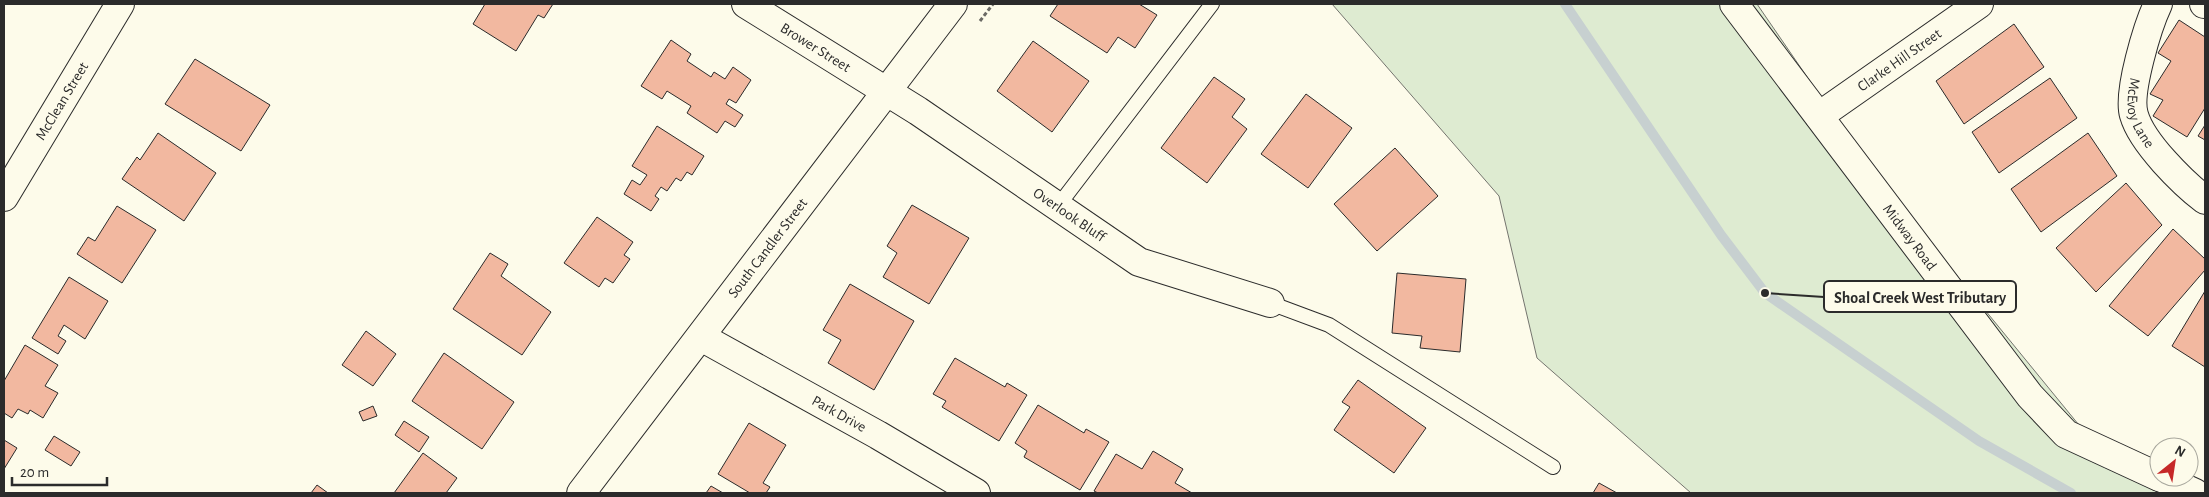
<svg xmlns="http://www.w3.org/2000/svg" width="2209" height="497" viewBox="0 0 2209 497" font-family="'Alegreya Sans',sans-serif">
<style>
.green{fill:#deebd1;stroke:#74746e}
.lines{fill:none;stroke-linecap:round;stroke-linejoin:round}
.stream{stroke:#c7d0d0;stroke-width:10}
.building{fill:#f2b8a0;stroke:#2b2b2b}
.service-casing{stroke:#2b2b2b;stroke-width:16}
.minor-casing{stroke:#2b2b2b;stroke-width:30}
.secondary-casing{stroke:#2b2b2b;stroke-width:30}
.path{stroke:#6a6964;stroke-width:3;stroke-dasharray:4 2.5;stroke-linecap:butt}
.service{stroke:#fdfbea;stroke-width:14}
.minor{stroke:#fdfbea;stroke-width:28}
.secondary{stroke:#fdfbea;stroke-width:28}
.labels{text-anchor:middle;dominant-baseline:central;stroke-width:4;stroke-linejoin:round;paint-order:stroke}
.street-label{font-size:15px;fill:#2b2b2b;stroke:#fdfbea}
.leader{fill:none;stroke:#2b2b2b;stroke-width:2}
.callout-dot{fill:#2b2b2b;stroke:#fdfbea;stroke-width:2}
.callout{fill:#fdfbea;stroke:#2b2b2b;stroke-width:2}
.callout-label{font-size:16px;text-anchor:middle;font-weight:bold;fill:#2b2b2b}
</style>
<rect width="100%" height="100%" fill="#fdfbea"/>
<polygon class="green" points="1332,4 1757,4 1873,173 2083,430 2192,493 1691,493 1537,358 1499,196"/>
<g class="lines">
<polyline class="stream" points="1565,4 1721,235 1765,293 1979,441 2071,493"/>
</g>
<g class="building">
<polygon points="485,4 553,4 544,18 538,15 516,51 473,24"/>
<polygon points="1058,4 1139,4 1157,15 1135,48 1118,37 1107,53 1050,16"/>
<polygon points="2179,20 2205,37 2205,108 2187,137 2153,116 2163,100 2150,94 2171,61 2158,53"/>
<polygon points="2014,24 2044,67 1964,124 1936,81"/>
<polygon points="671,40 691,54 687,61 711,77 714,72 725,79 733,67 751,80 736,103 729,99 726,104 743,115 735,127 725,121 717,133 687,113 691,106 667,91 662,99 641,86"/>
<polygon points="1033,41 1089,81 1052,132 997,91"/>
<polygon points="195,59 270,105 241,151 165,104"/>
<polygon points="1214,77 1245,99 1232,117 1247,129 1207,183 1161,148"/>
<polygon points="2050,78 2077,118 1999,173 1972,132"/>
<polygon points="1306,94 1352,128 1308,188 1261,154"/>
<polygon points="2205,125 2205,140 2198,136"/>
<polygon points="657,126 704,156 692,175 687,172 681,181 676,178 667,191 661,187 655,196 659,199 651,211 624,194 632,180 640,185 647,175 632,166"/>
<polygon points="158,133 216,173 184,221 122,179 137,157 140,160"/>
<polygon points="2088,133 2117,176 2041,232 2011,189"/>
<polygon points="1395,148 1438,196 1377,251 1334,204"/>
<polygon points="2126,183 2162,225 2096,292 2056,248"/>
<polygon points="912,205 969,238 929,304 883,277 897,253 887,246"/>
<polygon points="117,206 156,230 122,283 77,254 88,237 95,241"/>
<polygon points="597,217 633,242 624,255 630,259 613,283 605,278 599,287 564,263"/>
<polygon points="2173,229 2205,259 2205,270 2148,336 2109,306"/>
<polygon points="490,253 508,264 501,276 551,312 522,355 453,309"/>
<polygon points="1397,273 1466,279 1460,352 1420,348 1422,336 1392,333"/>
<polygon points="69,277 108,301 85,339 64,325 58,336 66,341 58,354 32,338"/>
<polygon points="850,284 914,321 874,390 828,363 841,340 823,330"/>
<polygon points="2205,291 2205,367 2172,346"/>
<polygon points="366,331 396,354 373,386 342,365"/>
<polygon points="25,345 58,365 45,386 58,393 43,418 30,410 28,414 18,409 12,418 4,413 4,381"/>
<polygon points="444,353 514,402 482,449 412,401"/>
<polygon points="955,358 1005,387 1007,383 1027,395 999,441 942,407 946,401 933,394"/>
<polygon points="1358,380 1426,428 1394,473 1334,430 1350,407 1342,402"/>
<polygon points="1038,405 1084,433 1086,429 1109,442 1080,490 1024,457 1027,451 1015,443"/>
<polygon points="373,406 377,416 363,421 359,412"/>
<polygon points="404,421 429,437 419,452 395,435"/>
<polygon points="749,423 786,445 763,483 770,487 766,493 750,493 718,474"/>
<polygon points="54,436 80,452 71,466 45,450"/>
<polygon points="4,440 17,448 4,469"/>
<polygon points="1153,451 1183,469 1175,483 1192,493 1098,493 1094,491 1116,454 1142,469"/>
<polygon points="423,453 457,478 446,493 394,493"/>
<polygon points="1599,483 1617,493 1593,493"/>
<polygon points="317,485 328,493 311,493"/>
<polygon points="711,486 723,493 706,493"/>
</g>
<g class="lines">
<defs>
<g id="service">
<polyline points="1058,206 1212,4"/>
<polyline points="1270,303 1329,325 1553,467"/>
</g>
<g id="minor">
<path id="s1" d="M746,4L918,111L1139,262L1270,303"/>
<path id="s2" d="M1734,4L2030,396L2066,434L2159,477"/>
<path id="s3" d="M2158,4C2148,25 2127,93 2134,115C2142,143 2183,183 2205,200"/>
<polyline points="2204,4 2205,4"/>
<path id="s4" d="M1819,116L1979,4"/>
<path id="s5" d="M4,197L120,4"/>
<path id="s6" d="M701,337L878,435L976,493"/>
<polyline points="2160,477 2195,493"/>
</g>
<g id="secondary">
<path id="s7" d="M581,493L953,4"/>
</g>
</defs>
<use href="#service" class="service-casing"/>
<use href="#minor" class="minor-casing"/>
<use href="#secondary" class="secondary-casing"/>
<polyline class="path" points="980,21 993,4"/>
<use href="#service" class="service"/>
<use href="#minor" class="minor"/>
<use href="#secondary" class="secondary"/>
</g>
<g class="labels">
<g class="street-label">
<text stroke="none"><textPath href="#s1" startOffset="82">Brower Street</textPath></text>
<text stroke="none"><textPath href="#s4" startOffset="98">Clarke Hill Street</textPath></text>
<text stroke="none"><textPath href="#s5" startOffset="112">McClean Street</textPath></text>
<text stroke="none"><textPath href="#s3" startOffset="114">McEvoy Lane</textPath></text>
<text stroke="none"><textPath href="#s1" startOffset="386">Overlook Bluff</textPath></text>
<text stroke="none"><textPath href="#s2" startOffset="292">Midway Road</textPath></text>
<text stroke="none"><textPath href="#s7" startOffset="308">South Candler Street</textPath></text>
<text stroke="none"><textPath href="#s6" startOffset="158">Park Drive</textPath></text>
</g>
</g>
<path class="leader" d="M1765 293L1824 297"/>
<circle class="callout-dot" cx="1765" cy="293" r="5"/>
<rect class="callout" x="1824" y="281" width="192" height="31" rx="5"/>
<g class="callout-label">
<text x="1920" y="303">Shoal Creek West Tributary</text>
</g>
<rect width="2209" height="497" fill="none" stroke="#2b2b2b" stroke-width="10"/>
<g transform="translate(2174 462) rotate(30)"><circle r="24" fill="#fdfbea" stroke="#a9a89e"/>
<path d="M0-4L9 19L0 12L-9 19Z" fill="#c62828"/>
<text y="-8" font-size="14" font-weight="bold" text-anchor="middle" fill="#2b2b2b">N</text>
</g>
<path d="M12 477v8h95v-8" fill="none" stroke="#2b2b2b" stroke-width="2.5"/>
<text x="20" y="477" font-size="15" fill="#2b2b2b" stroke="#fdfbea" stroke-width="4" paint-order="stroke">20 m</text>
</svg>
